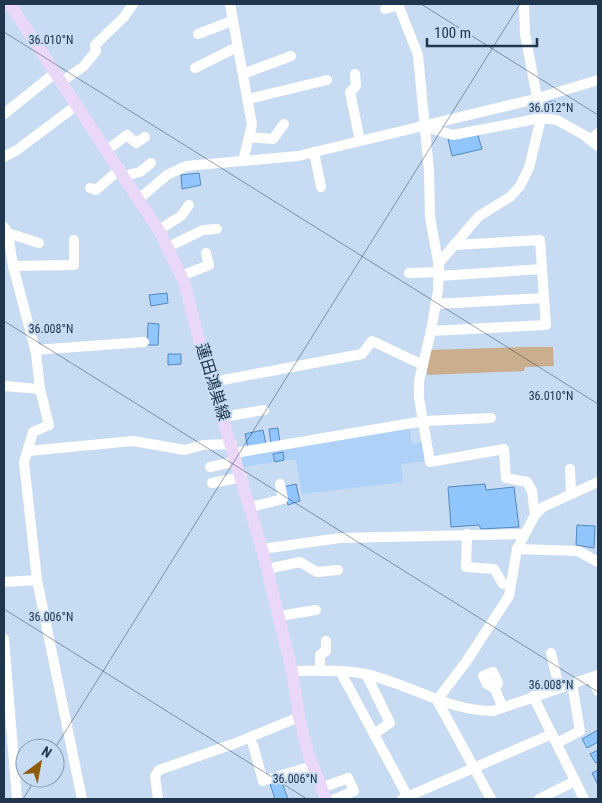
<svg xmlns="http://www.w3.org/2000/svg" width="602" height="803" viewBox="0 0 602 803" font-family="'Roboto Condensed','Noto Sans JP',sans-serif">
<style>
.built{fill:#aed1f7}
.green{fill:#caae8d}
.building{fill:#90c5fe;stroke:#5588be}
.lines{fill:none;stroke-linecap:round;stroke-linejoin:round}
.minor{stroke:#fff;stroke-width:10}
.major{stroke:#ebd8f9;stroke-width:12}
.ticks{fill:none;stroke:#20364d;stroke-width:1;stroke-opacity:0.45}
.labels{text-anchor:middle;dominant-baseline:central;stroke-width:4;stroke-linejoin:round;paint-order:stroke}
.street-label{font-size:16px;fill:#20364d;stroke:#c7dcf3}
.ticks-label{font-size:12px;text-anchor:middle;fill:#20364d;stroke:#c7dcf3;stroke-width:4;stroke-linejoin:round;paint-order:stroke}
</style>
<rect width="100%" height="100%" fill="#c7dcf3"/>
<polygon class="built" points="409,427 412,444 425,441 427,461 401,464 403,482 302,494 296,459 243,467 241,455"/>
<polygon class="green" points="523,347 553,347 554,366 525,367 524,371 427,375 428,350"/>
<g class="building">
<polygon points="555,101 557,108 550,111 548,102"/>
<polygon points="477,132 482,149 452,156 448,139"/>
<polygon points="199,173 201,185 182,189 181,175"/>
<polygon points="167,293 168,303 151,306 149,295"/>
<polygon points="148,323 159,324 158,345 147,345"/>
<polygon points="168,354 181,354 181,364 168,365"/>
<polygon points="278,428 280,443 271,444 269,429"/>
<polygon points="263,430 266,444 248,448 245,434"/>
<polygon points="283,452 284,460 275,462 273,454"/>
<polygon points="296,484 300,501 288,505 283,487"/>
<polygon points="485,484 486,490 514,487 519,527 481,529 479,525 451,527 448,487"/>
<polygon points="577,525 595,526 594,548 576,545"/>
<polygon points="598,730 598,742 587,748 582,739"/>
<polygon points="598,750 598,762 596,763 590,754"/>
<polygon points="598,770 598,785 592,773"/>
<polygon points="281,780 288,799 275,799 270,784"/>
</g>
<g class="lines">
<g class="minor">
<polyline points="230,4 252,125 243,161"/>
<polyline points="398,4 418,55 429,171 430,217 439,267 438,291 431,331 419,381 419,398 430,462 504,449 506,478 527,482 532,491 535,515"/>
<polyline points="385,9 398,5"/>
<polyline points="198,34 232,21"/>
<polyline points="195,68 237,47"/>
<polyline points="243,74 291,56"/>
<polyline points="355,74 356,86 350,92 360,141"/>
<polyline points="61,82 84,66 96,51 95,45 124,17 133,4"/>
<polyline points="248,99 327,80"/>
<polyline points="4,114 55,73"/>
<polyline points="426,127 453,135 541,118 557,120 584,135 598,146"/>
<polyline points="249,137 273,139 284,124"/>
<polyline points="590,140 598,133"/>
<polyline points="107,150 127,135 136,143 145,137"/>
<polyline points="314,152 321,187"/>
<polyline points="4,157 17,150 77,105"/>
<polyline points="124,176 140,172 151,163"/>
<polyline points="90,188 96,190 120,169"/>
<polyline points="139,199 167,175 186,166 298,156 535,99 598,80"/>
<polyline points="4,227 8,233 13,266 36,353 40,389 49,425 33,432 24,462 37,580 82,799"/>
<polyline points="159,230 181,216 189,205"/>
<polyline points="8,233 39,243"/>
<polyline points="168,247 203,230 217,229"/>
<polyline points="438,264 479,216 510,197 520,186 529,168 541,118 525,34 524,4"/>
<polyline points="13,266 74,265 74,240"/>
<polyline points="409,273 439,272"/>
<polyline points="181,276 209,265 206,253"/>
<polyline points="439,276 542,269"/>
<polyline points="435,304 544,298"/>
<polyline points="431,331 546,325 540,240 454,245"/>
<polyline points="35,350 144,342"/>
<polyline points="212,382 362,354 372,341 423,365"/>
<polyline points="4,386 40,389"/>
<polyline points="223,417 264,410"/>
<polyline points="28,451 133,441 185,450 203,445 232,444"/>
<polyline points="235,453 424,421 491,418"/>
<polyline points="210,467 237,461"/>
<polyline points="570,469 571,494"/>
<polyline points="212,483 242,477"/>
<polyline points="250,507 283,499 280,484"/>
<polyline points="467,534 466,567 494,569 503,584 511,584"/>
<polyline points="262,549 340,538 523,534"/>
<polyline points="517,549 578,551 598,562"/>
<polyline points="267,569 300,562 317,572 338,570"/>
<polyline points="4,582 37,580"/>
<polyline points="279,616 316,610"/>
<polyline points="4,639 17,799"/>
<polyline points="551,653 559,688"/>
<path d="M292,671C316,671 341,669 365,674C408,683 447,711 493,711L598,675"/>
<polyline points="320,671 320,655 326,651 326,641"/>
<polyline points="340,671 409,799"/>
<polyline points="366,674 390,723 374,734"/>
<polyline points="591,678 598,691"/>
<polyline points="495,689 487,684 483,676 493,672 498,683 495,689 503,708"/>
<polyline points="533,696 584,799"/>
<polyline points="437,700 466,662 509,596 517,549 535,515 543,507 598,482"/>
<polyline points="437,700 491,799"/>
<polyline points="557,743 580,731 572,683"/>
<polyline points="253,745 263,781 312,766"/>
<polyline points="321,788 348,778 354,791 335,799"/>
<polyline points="158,799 155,776 159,770 236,743 299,717"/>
<polyline points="402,799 552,734"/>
<polyline points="539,799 575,781"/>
</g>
<polyline class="major" points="10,4 161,234 184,282 201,347 262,549 292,671 299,717 309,756 326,799"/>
</g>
<path class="ticks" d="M421,4L598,115M4,32L598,404M4,321L598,692M4,609L307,799M55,748L520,4M23,799L36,778"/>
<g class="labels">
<g class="street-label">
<text transform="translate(213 382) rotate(73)">蓮田鴻巣線</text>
</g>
</g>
<g class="ticks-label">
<text x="51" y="44">36.010°N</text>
<text x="551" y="112">36.012°N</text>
<text x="51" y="333">36.008°N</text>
<text x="551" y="400">36.010°N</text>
<text x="51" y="621">36.006°N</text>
<text x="551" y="689">36.008°N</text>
<text x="295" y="783">36.006°N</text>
</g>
<rect width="602" height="803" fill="none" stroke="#20364d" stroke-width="10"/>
<g transform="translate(40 763) rotate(32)"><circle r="24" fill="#c7dcf3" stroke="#849ab1"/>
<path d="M0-4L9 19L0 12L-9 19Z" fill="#8f5c0b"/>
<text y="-8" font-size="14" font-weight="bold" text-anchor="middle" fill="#20364d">N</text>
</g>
<path d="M427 38v8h110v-8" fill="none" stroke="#20364d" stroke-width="2.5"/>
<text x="434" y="38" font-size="15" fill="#20364d" stroke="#c7dcf3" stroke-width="4" paint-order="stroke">100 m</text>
</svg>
